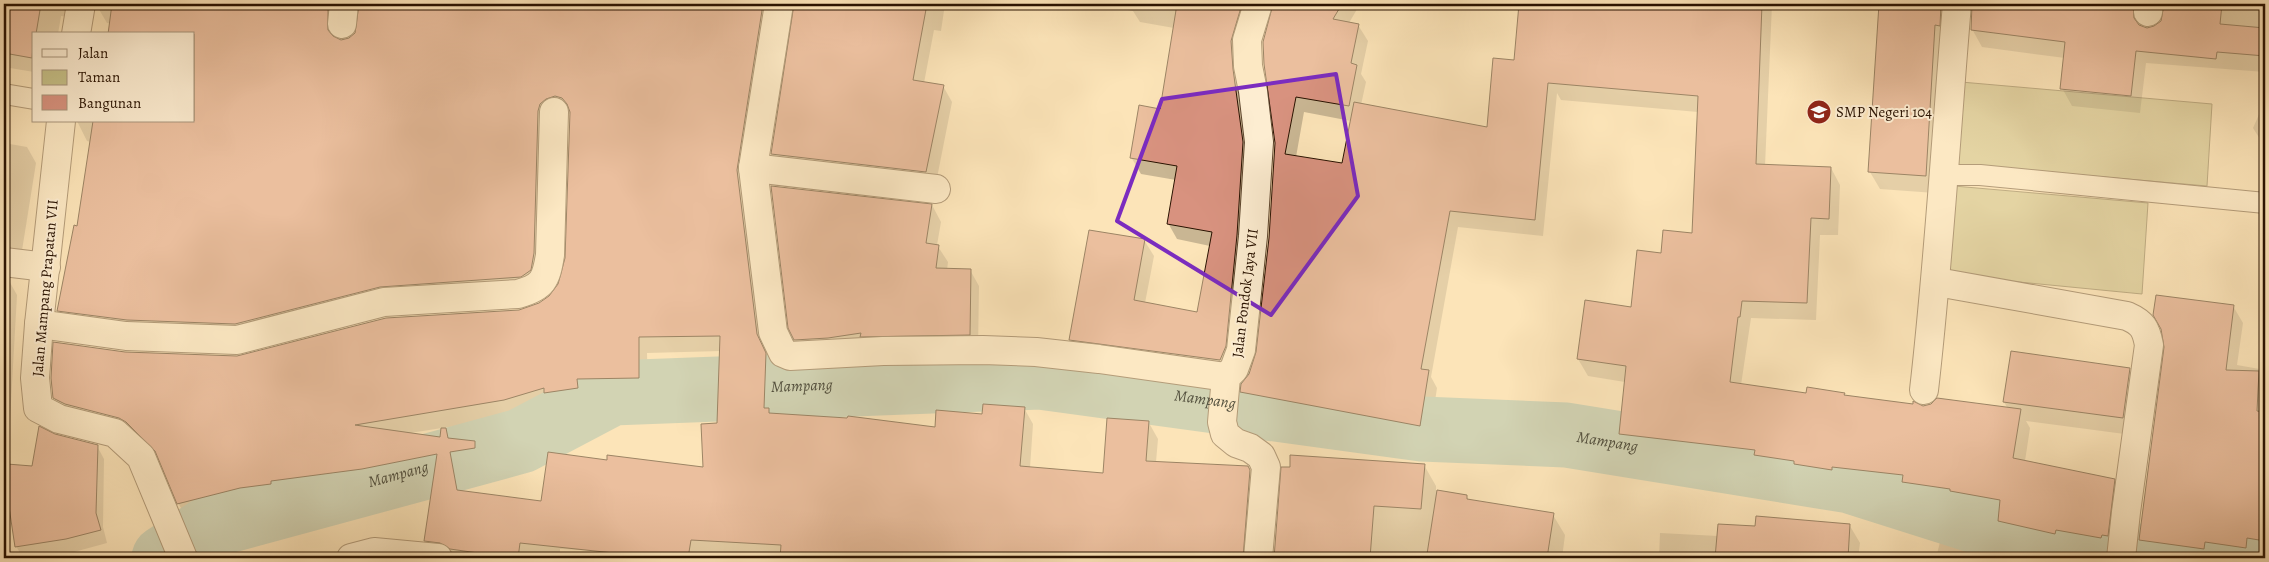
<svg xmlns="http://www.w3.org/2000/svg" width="2269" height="562" viewBox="0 0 2269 562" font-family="Alegreya,serif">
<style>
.green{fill:#c7c289;stroke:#786a44}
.shadow{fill:#0003;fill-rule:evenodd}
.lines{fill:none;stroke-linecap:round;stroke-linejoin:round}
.river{stroke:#9fbfae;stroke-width:65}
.building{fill:#d8927f;stroke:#291200;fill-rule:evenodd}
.service-casing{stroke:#5e462e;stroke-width:22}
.minor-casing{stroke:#5e462e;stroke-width:30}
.tertiary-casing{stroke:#5e462e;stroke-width:30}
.service{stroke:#fdedd1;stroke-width:20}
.minor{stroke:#fdedd1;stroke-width:28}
.tertiary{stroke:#fdedd1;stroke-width:28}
.marked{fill:none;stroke:#7b2cbf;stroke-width:4;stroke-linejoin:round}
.labels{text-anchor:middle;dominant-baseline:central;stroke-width:4;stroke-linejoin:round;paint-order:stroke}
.poi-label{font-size:15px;fill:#291200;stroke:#fdedd1;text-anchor:start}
.street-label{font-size:15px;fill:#291200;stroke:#fdedd1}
.water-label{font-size:16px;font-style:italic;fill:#524f3d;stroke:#fdedd1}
</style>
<rect width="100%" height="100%" fill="#fce4b8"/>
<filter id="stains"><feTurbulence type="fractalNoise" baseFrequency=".004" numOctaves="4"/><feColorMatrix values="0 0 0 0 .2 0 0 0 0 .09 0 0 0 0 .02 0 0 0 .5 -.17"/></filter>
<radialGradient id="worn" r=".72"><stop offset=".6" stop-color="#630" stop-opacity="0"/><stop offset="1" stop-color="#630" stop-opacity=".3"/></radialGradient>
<g class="green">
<polygon points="1961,82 2212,104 2207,186 1955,164"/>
<polygon points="1954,186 2148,203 2142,294 1947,275"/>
</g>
<g class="shadow">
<path d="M4,4H945L941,31L934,30L924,83L943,86L952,102L935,188L782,170L772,154L796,6L792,5L746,184L766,351L774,371L773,415L936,429L983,416L1024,408L1033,424L1030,468L1104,474L1149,423L1158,439L1156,462L1248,467L1257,484L1252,558H735L560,549V558L435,557L426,541L436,472L371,485L279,497L280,500L250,504L188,519L178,503L162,462L136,438L63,414L54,398L125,353L237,357L519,311L540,304L550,297L559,285L567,258L571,114L564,112L539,286L390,303L245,340L68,327L59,311L78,227L91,142L87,141L77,121H194V34L107,23L97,6L94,5L75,18L61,16L58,34H34V72L4,67ZM355,4L361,6L356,33L349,39L341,41L336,39L337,19ZM721,351L718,424L705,469L608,461L542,503L463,492L459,468L484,464V459L474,443L451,439L444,428L513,416L552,404L555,409L586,404L585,395L648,394L647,353ZM442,428L441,438L410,433Z"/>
<path d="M1097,4H1360L1349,23L1358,25L1368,41L1361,74L1366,82L1361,105L1488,129L1515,62L1520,4H1772L1765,166L1831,168L1840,185L1838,235H1820L1816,320L1751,318L1741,385L1807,394H1844L1845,397L1923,407L2008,409L2004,402L2129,369L2139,386L2132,435L2026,421L2030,428L2025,461L2114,480L2124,497L2117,556L2065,547V551L2018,540L2028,558H1936L1942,534L2009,540L1999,521L2000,515L1961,508L1960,506L1913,499L1909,492L1842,483L1841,487L1805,481L1804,478L1766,472L1762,466L1630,451L1620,434L1625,382L1588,376L1578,359L1632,308L1662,254L1693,234L1698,112L1561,100L1557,93L1543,236L1458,227L1431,377L1437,388L1429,441L1251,407L1242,391L1258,352L1270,237L1276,143L1274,6L1272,5H1265L1256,9L1252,160L1234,363L1080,356L1071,340L1144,240L1154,256L1145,303L1198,313L1210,246L1177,239L1168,223L1176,180L1141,174L1131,157L1161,110L1174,28L1140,22L1133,11ZM1304,112L1351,121L1343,165L1296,157Z"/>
<path d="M1815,4H2265V72L2146,63L2140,113L2072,106L2062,88L2065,58L1982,47L1972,29L1974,7L1969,5L1935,193L1880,189L1870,172L1880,7ZM2161,5L2165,7L2161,23L2154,28L2143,27V20Z"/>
<polygon points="2265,101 2265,147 2253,128"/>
<polygon points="4,143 27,147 36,163 20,263 4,266"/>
<polygon points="932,205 941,222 937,245 948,262 947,270 970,270 979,286 978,350 805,356 795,340"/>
<polygon points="4,278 8,279 17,295 10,420 4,419"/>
<polygon points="2233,306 2243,323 2237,365 2265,370 2265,558 2138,558 2166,347"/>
<polygon points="55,435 97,446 104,459 103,527 107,543 74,552 23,558 16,546 33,468"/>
<polygon points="1424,465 1436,486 1436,491 1466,496 1469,501 1553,515 1565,535 1562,558 1275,558 1283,468"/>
<polygon points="1850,526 1860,543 1858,558 1659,558 1660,533 1718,536 1756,528"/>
</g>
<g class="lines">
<path class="river" id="s1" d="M164,558L216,524L521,441L612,393L1040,377L1422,429L1566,435L1850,481L2090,557L2265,554"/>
</g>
<g class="building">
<polygon points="4,4 41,4 36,34 34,34 32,58 4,53"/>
<path d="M112,4H328V30L333,36L341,40L349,38L355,33L359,4H763L737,170L757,334L766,353L764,408H769V413L847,418L848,416L935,427L936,410L982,414L983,404L1025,407L1020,466L1103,473L1107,418L1149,421L1146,461L1248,466L1250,470L1243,558H884L830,553V558H780L781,545L691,540L688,558H641L642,556L520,543L518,558H513L450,549L440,543L424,541L437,454L362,469L271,481V484L240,488L177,504L155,451L126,422L119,418L65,404L53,398L51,378L53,342L125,352L237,356L386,318L519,310L539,303L549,296L558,284L565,258L570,112L567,104L562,98L555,96L546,99L540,104L538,111L534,253L531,270L521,277L380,287L235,324L127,320L57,311L74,225L77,226L93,121H194V34H108ZM720,336L717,423L701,424L703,467L607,455V460L548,452L541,501L457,490L450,452L475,448V441L448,438L446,428H441L440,437L355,425L504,400L544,388V393L578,388L577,379L639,378V337Z"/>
<polygon points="794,4 927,4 913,80 944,85 926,172 771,154"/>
<polygon points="1177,4 1242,4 1231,41 1233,69 1243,142 1237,235 1226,346 1220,360 1069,340 1089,230 1145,239 1134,300 1197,312 1212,232 1167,224 1177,166 1130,158 1139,105 1160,109"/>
<polygon points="1273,4 1342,4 1333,19 1359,24 1351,63 1357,65 1349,106 1296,97 1285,154 1342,163 1354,102 1487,127 1493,58 1514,60 1519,4 1762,4 1756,164 1831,167 1829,219 1811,218 1807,303 1742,301 1740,317 1738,317 1730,382 1806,393 1807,387 1845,393 1844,395 1913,404 1913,401 1923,406 1931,404 1937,398 2021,409 2013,458 2115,479 2108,536 2102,535 2101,538 2056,530 2055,534 1998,521 2000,500 1950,491 1950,489 1902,482 1903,475 1832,467 1832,470 1794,464 1794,461 1754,455 1755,450 1619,434 1626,366 1577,359 1585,300 1631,307 1637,250 1661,253 1663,230 1692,233 1698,96 1548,83 1535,220 1450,211 1421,369 1429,370 1420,426 1240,392 1241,384 1249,374 1256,352 1269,238 1275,143 1264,64 1263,42"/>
<polygon points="1879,4 1941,4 1940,26 1935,25 1926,176 1868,172"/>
<polygon points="1972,4 2133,4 2134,18 2139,25 2147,28 2154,26 2161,21 2164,4 2222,4 2220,24 2265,28 2265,56 2217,52 2216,59 2136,51 2131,96 2060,89 2065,42 1971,30"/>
<polygon points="771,186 932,204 926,243 939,245 936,268 971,269 970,335 860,337 861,333 828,338 794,340 788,328"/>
<polygon points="2156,295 2234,305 2226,370 2259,371 2257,411 2265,412 2265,541 2247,538 2246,548 2205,542 2204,549 2139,540 2164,347 2161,329 2153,315"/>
<polygon points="2011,351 2130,368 2123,418 2003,402"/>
<polygon points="39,426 55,434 98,445 96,513 101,530 66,539 15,547 6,487 7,464 32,466"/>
<polygon points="1290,455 1425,464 1421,509 1374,506 1370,558 1274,558 1281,467 1290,467"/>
<polygon points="1437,490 1467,495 1467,499 1554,513 1547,558 1454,558 1427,554"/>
<polygon points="1756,516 1850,524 1848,558 1715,558 1718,524 1755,526"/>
</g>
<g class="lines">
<defs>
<g id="service">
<polyline points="4,94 34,99"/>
<polyline points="1942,175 1980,175 2265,203"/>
</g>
<g id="minor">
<polyline points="779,4 753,168 773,332 783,353 790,356 883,351 983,350 1036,352 1099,359 1226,377"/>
<polyline points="1258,4 1247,40 1248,66 1253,91 1259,142 1253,236 1241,350 1234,369 1226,377 1222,422 1225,434 1236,443 1250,448 1261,456 1266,467 1258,558"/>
<polyline points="2148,12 2149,4"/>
<polyline points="342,24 344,4"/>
<polyline points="753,168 936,189"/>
<polyline points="4,262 46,267"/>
<path d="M1937,282L2127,316C2143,323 2146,329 2149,345L2126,512L2121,558"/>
<path d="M39,324L126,336L237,340L384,302L518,294C543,287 546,280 550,255L554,112"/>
<path d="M1924,390C1939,261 1946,133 1957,4"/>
<polyline points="351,558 374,552 438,558"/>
</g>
<g id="tertiary">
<polyline points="76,34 81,4"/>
<polyline points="61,121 39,324 35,378 38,408 59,419 115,433 141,457 183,558"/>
</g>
</defs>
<use href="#service" class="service-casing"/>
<use href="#minor" class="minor-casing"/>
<use href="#tertiary" class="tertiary-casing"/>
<use href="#service" class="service"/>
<use href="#minor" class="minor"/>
<use href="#tertiary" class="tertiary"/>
</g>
<path d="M0 0H2269V562H0ZM1336,74L1358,196L1271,315L1117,221L1162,99Z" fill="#fce4b8" fill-opacity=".55" fill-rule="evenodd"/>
<path class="marked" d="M1336,74L1358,196L1271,315L1117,221L1162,99Z"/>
<defs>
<symbol id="school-disc" viewBox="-11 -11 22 22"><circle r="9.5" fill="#8f2418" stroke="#fdedd1"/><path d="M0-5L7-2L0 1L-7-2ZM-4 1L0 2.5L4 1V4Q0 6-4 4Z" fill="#fff"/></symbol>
</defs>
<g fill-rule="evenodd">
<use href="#school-disc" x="1805" y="98" width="28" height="28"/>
</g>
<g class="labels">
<g class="poi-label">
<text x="1836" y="112">SMP Negeri 104</text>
</g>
<g class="street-label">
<text transform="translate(45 288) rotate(-85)">Jalan Mampang Prapatan VII</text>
<text transform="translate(1245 293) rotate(-83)">Jalan Pondok Jaya VII</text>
</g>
<g class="water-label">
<text stroke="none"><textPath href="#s1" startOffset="671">Mampang</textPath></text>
<text stroke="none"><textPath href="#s1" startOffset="1076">Mampang</textPath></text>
<text stroke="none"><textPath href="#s1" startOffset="1481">Mampang</textPath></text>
<text stroke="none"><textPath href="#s1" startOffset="251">Mampang</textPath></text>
</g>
</g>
<rect width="2269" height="562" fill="none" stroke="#fce4b8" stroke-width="20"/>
<rect x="5" y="5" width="2259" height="552" fill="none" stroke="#291200" stroke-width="2.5"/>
<rect x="10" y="10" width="2249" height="542" fill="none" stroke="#291200"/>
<rect x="32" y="32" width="162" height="90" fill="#fdedd1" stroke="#a8957d"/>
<rect x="42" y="49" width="25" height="8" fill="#fdedd1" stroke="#a8957d"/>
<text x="78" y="58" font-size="15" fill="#291200">Jalan</text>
<rect x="42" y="70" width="25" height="15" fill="#c7c289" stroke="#a8957d"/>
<text x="78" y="82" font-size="15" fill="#291200">Taman</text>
<rect x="42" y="95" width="25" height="15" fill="#d8927f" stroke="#a8957d"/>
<text x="78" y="108" font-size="15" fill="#291200">Bangunan</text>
<rect width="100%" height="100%" filter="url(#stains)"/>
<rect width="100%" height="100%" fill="url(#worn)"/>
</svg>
